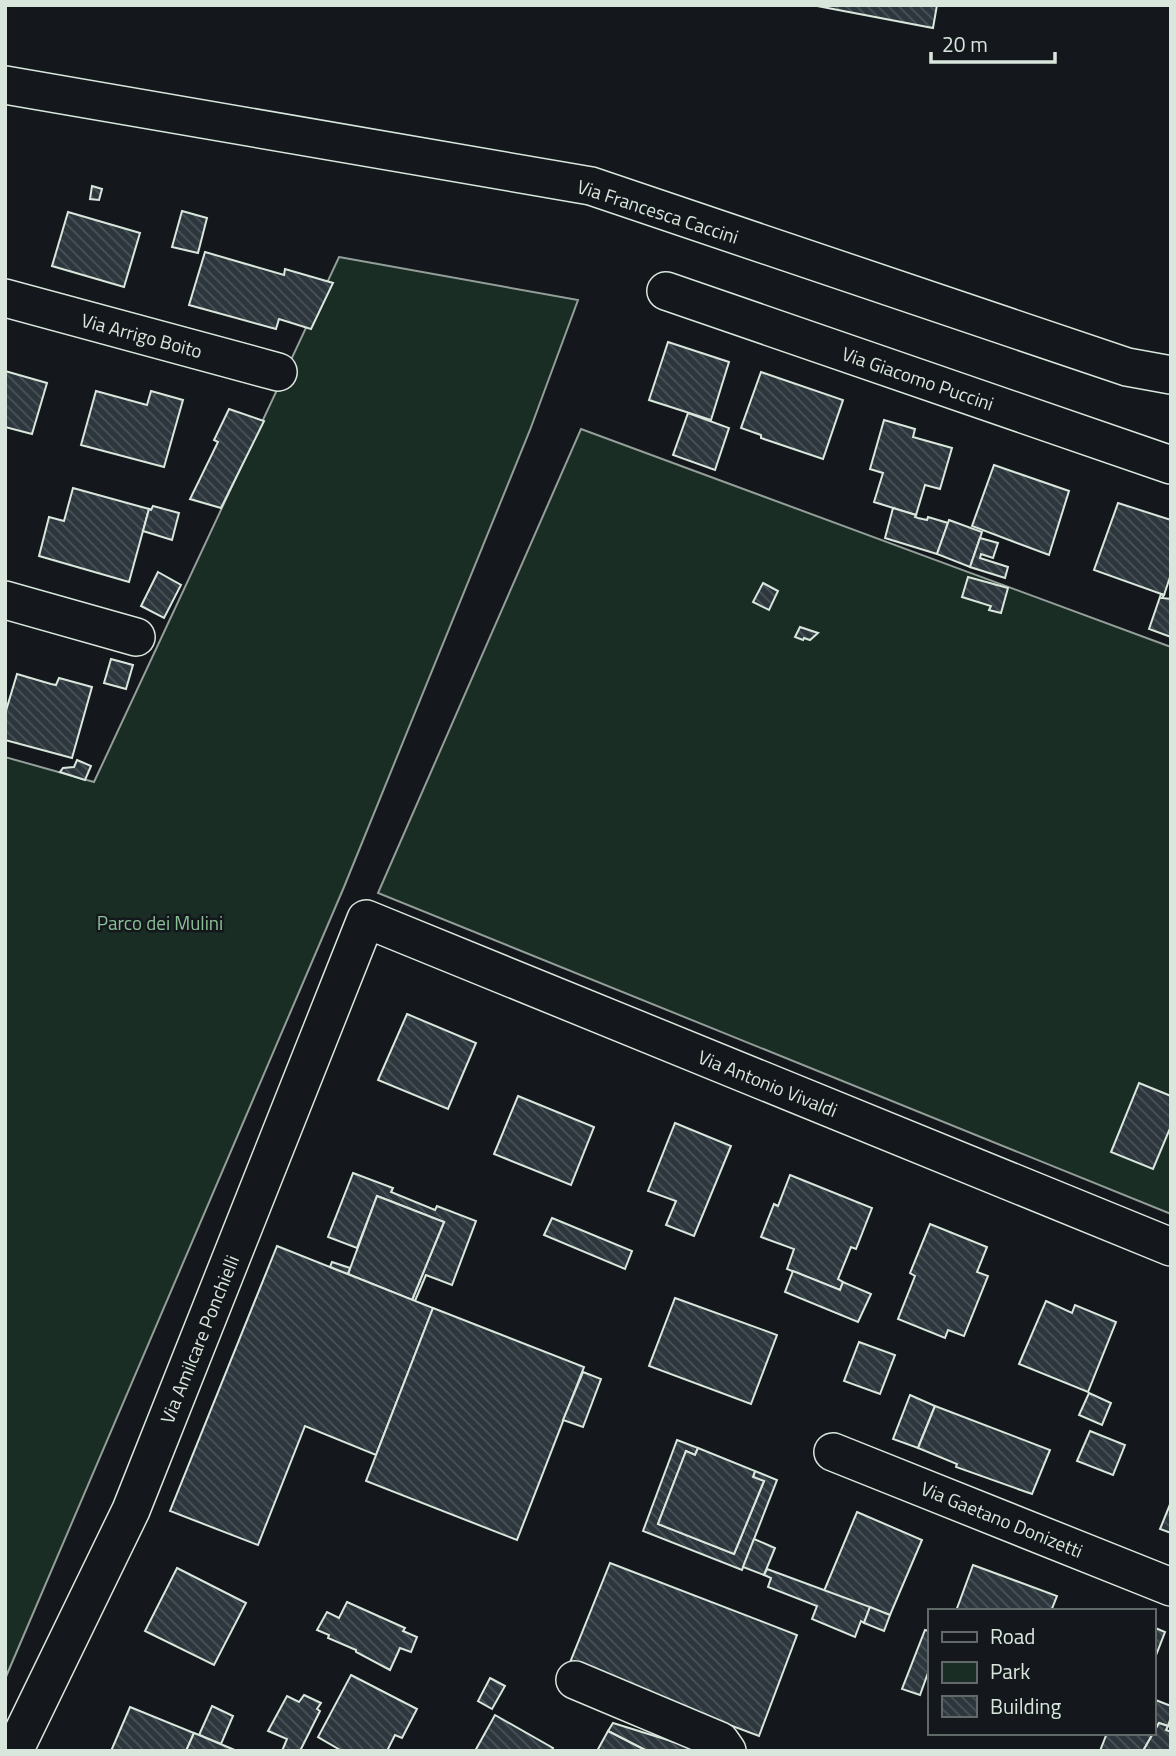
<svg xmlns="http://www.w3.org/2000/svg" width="1176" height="1756" viewBox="0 0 1176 1756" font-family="'Titillium Web',sans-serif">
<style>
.green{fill:#1a2d24;stroke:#939e99;stroke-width:2}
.building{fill:url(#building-back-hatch);stroke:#d8e6dc;stroke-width:2}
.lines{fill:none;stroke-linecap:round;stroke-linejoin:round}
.street-casing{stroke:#d8e6dc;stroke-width:40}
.street{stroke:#14181c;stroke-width:37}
.labels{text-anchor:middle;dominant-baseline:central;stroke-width:5;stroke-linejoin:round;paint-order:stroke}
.street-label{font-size:19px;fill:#d8e6dc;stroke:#14181c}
.park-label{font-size:19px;fill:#8ac095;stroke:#14181c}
</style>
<defs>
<pattern id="building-back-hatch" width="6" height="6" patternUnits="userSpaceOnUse" patternTransform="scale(1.75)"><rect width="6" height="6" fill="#2c363c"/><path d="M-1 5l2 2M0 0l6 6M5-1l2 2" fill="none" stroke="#4a5358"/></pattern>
</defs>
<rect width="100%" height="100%" fill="#14181c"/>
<g class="green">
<polygon points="339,257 578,300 530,430 344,887 5,1679 5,757 94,782"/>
<polygon points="581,429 1171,647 1171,1214 378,893"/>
</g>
<g class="building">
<polygon points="812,5 937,5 933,28"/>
<polygon points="92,186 102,189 99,200 90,199"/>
<polygon points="182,211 207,218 198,253 172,247"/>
<polygon points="68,212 140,233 124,287 52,266"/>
<polygon points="205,252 284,275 285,269 333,283 311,329 279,319 276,329 189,305"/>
<polygon points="668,342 729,362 711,420 649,400"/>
<polygon points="5,371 47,383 32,434 5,427"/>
<polygon points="761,372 843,400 823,459 761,438 761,435 741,428"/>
<polygon points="96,391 147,405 151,391 183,400 164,467 81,445"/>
<polygon points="229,409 264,421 221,508 190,499 218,442 214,440"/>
<polygon points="688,413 729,428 715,470 673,455"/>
<polygon points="884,420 915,429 913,437 952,448 940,489 925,485 916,515 874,502 883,473 870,469"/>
<polygon points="994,465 1069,491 1049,555 972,526"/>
<polygon points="73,488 149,509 129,582 39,556 49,517 64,521"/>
<polygon points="1118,503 1171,520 1171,574 1164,595 1094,570"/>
<polygon points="153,506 179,513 172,540 143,531 149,509 151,510"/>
<polygon points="893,508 916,515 915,517 918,518 927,520 928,517 948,523 937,554 885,538"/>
<polygon points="949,520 982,532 970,567 937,554"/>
<polygon points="980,538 998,543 993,558 981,554 980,558 1008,567 1005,578 970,567"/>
<polygon points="158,572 181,585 164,618 141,606"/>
<polygon points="968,577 1008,588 1001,613 989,610 991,606 962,597"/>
<polygon points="763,583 778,591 769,610 753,602"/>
<polygon points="1161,594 1164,595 1162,598 1171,599 1171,637 1149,629"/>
<polygon points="800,627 818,633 810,640 804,638 803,640 795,637"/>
<polygon points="111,659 133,665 126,689 104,683"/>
<polygon points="17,674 51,684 56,685 59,678 92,687 72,758 5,740 5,714"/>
<polygon points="77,760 91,766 85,780 60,772 63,768 74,767"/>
<polygon points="407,1014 476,1043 448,1109 378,1080"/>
<polygon points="1139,1083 1171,1096 1171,1126 1153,1169 1111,1152"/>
<polygon points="518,1096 594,1127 571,1185 494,1154"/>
<polygon points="675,1123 731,1146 694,1236 666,1225 676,1201 648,1191"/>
<polygon points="353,1173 393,1188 391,1192 435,1210 437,1206 476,1221 452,1285 426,1275 415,1301 412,1300 444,1222 385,1199 377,1196 357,1248 328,1237"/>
<polygon points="790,1175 872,1208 856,1249 851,1247 838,1279 843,1282 840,1290 787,1269 794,1249 761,1237 774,1204 778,1206"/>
<polygon points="377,1196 444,1222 412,1300 348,1274"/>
<polygon points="552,1218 632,1251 625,1269 544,1235"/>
<polygon points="930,1224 987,1247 977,1272 988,1276 964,1336 948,1330 945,1338 898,1319 915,1276 910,1273"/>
<polygon points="277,1246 433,1308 376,1455 305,1426 258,1545 170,1511"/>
<polygon points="332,1262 350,1268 348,1274 330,1267"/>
<polygon points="793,1271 840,1290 843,1282 871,1294 858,1322 785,1292"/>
<polygon points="675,1298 777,1335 751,1404 649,1366"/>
<polygon points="1046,1301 1072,1313 1075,1305 1116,1322 1088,1392 1019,1364"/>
<polygon points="433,1308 584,1367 517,1540 366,1481"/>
<polygon points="859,1342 895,1355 880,1394 844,1381"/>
<polygon points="583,1372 601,1379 583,1427 563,1420"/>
<polygon points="1089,1393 1111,1403 1102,1425 1079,1415"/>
<polygon points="910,1395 935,1406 918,1448 893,1439"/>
<polygon points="935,1406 1050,1450 1032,1494 956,1467 957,1464 918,1448"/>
<polygon points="1090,1431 1125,1445 1113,1475 1077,1461"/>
<polygon points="677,1440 698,1448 695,1455 686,1451 658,1524 734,1554 764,1481 753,1477 755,1471 777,1480 742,1570 643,1531"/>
<polygon points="698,1448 755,1471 753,1477 764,1481 734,1554 658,1524 686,1451 695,1455"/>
<polygon points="1171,1502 1171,1533 1160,1529"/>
<polygon points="857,1512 922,1540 890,1615 824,1591"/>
<polygon points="754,1539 775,1548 764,1575 743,1567"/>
<polygon points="610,1563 797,1635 759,1736 569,1665"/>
<polygon points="973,1565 1057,1596 1051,1611 956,1611"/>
<polygon points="177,1568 246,1603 214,1665 145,1631"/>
<polygon points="767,1569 870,1607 864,1623 861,1621 855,1637 812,1619 817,1606 768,1587 771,1578 764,1575"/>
<polygon points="347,1602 405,1628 403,1631 417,1637 411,1652 400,1648 390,1670 356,1652 356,1650 328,1638 329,1635 317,1630 327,1612 339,1618"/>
<polygon points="870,1607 890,1615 884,1631 864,1623"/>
<polygon points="1153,1627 1165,1632 1153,1663"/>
<polygon points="925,1630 929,1631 929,1670 920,1695 902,1689"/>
<polygon points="351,1675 417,1709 402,1738 395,1735 387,1751 342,1751 318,1737"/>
<polygon points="490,1678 505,1686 492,1709 478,1701"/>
<polygon points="304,1695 321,1703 317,1709 320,1711 300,1751 282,1751 287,1739 268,1731 287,1696 299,1702"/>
<polygon points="1153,1699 1171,1706 1171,1717 1168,1726 1159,1723 1143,1751 1100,1751 1107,1733 1153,1733"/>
<polygon points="212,1706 233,1716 221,1744 199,1735"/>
<polygon points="130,1707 194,1733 186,1751 111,1751"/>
<polygon points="495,1715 553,1748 551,1751 475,1751"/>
<polygon points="613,1723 700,1750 647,1751 608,1731"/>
<polygon points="1159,1723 1168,1726 1166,1730 1171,1732 1171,1751 1143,1751"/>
<polygon points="608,1731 647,1751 597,1751"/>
<polygon points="194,1733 199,1735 237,1751 186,1751"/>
</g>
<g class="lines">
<defs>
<g id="street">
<polyline points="5,85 591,186 1127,367 1171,375"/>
<polyline points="666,291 1171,465"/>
<polyline points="5,298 278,372"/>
<polyline points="5,600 136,637"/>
<polyline points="833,1452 1171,1587"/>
<polyline points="575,1680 720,1741 727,1751"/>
<polyline points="14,1751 131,1510 366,919 1171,1247"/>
</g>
</defs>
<use href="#street" class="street-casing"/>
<use href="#street" class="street"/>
</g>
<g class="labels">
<g class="street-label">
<text transform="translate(658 211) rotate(18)">Via Francesca Caccini</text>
<text transform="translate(142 335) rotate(15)">Via Arrigo Boito</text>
<text transform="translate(918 378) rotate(19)">Via Giacomo Puccini</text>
<text transform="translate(768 1083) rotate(22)">Via Antonio Vivaldi</text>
<text transform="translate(199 1339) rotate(-68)">Via Amilcare Ponchielli</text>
<text transform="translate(1002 1519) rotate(22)">Via Gaetano Donizetti</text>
</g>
<g class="park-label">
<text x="160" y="922">Parco dei Mulini</text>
</g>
</g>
<rect width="1176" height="1756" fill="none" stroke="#d8e6dc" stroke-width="14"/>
<rect x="928" y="1609" width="228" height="126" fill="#14181c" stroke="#626a69" stroke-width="2"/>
<rect x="942" y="1632" width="35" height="10" fill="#14181c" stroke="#626a69" stroke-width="2"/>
<text x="990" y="1644" font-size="21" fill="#d8e6dc">Road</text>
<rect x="942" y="1662" width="35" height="21" fill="#1a2d24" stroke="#626a69" stroke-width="2"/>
<text x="990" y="1679" font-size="21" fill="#d8e6dc">Park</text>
<rect x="942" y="1696" width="35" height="21" fill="url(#building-back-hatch)" stroke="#626a69" stroke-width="2"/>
<text x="990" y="1714" font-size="21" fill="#d8e6dc">Building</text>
<path d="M931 52v10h124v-10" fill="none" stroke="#d8e6dc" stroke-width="3.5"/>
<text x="942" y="52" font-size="21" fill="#d8e6dc" stroke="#14181c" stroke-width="5" paint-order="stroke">20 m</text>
</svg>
